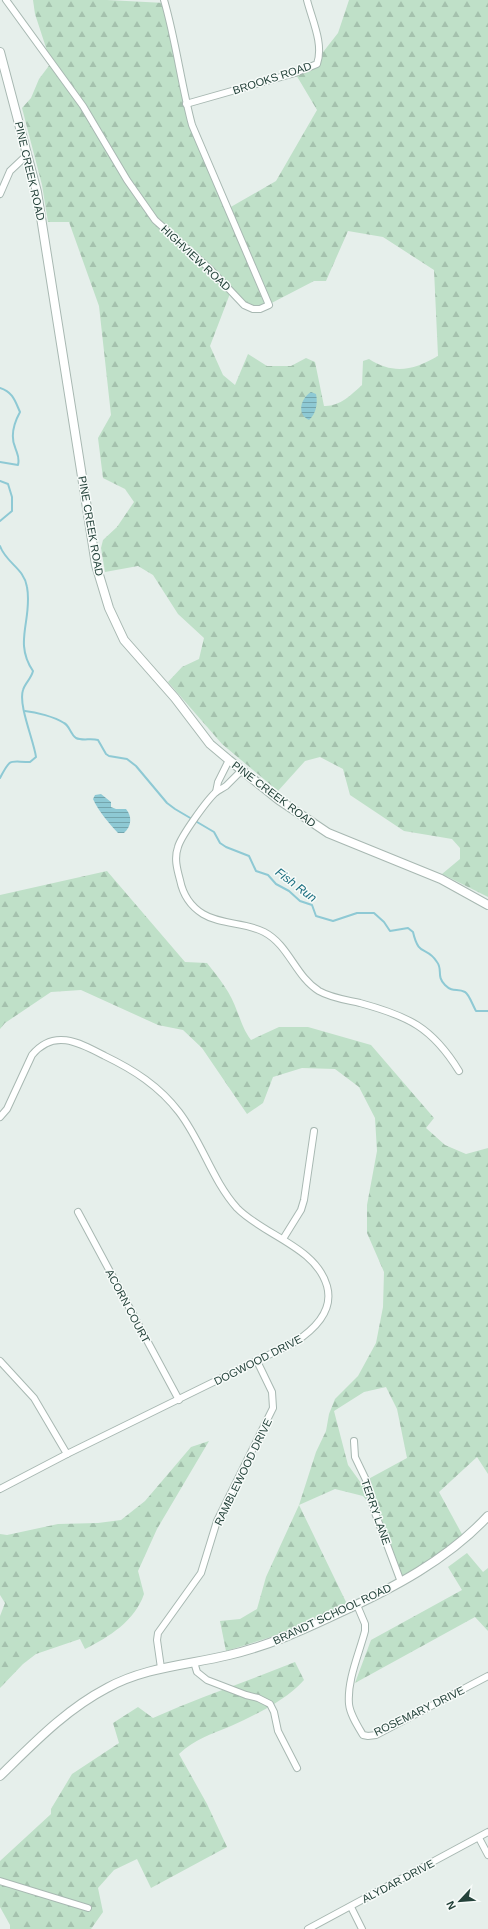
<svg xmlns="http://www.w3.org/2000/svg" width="488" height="1929" viewBox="0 0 488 1929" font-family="Helvetica,sans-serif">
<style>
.forest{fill:url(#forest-firs);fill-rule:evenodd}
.water{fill:url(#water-rules)}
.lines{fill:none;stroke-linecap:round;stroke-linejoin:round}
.stream{stroke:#8ec9d4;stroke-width:2}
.minor-casing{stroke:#a8b8b2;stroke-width:8}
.tertiary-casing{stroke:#a8b8b2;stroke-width:10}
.minor{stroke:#fff;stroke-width:6}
.tertiary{stroke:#fff;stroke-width:8}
.labels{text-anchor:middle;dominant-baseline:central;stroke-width:3;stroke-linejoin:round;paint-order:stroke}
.street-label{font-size:11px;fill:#24423a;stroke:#f7fbf9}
.water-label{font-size:12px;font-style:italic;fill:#1c6f80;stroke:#f7fbf9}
</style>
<defs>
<pattern id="forest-firs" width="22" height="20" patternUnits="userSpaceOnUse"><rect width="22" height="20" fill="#bfe0c8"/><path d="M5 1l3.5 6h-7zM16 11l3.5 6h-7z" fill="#a4c1ad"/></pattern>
<pattern id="water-rules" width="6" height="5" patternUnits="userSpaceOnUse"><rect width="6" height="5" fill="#8ec9d4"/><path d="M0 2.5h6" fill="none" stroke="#74a5ad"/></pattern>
</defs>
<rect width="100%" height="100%" fill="#e6efeb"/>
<g class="forest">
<path d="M33,0H107L165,3L186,104L229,208L276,181L317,110L295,73L317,64L320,56L338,33L349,0H488V897L442,874L460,859V848L452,839L404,831L350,795L343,769L320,757L305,761L278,791L222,744L168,682L182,667L199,659L204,638L178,614L153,575L138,566L105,572L101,548L103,540L117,527L134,502L125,489L103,478L98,438L111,415L99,306L69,222H48L42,185L22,108L31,98L39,79L51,63L35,14ZM348,231L383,237L434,270L438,356C414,370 394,375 369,359L363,361L362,385C351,395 339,407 324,406L315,362L306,358L291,366H267L248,354L235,385L223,375L210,346L231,291L253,309H260L314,281H326Z"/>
<path d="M107,871L185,962L207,963C219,978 231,993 237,1011C242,1023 243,1029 251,1040L279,1027H308L371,1045L434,1118L426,1128L445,1145L466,1154L488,1148V1474L477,1457L439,1492L463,1536L428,1562L401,1577L378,1514L363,1496L335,1489L299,1505L347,1604L287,1632L226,1651L220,1621L240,1619L257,1609L266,1577L299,1505L316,1452L326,1431L329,1414L335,1399L358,1376L376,1343L383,1307L384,1272L367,1233V1205L377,1151L375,1118L359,1087L335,1069L302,1068L273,1077L263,1103L247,1114L202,1048L183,1030L158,1025L81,990L51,992L5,1023L0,1029V895ZM386,1387L397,1409L407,1458L361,1483L348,1465L334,1411L364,1392Z"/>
<path d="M209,1441L157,1529L138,1571L144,1594C135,1621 109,1637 85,1649L80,1639L36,1654L23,1664L0,1688V1616L5,1603L0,1595V1534L7,1535L58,1524L98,1523L121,1520L145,1501L191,1447Z"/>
<polygon points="467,1553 483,1572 488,1568 488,1631 475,1617 355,1683 371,1640 462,1590 448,1567"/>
<path d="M295,1662L304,1680C285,1701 257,1714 231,1726C211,1734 195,1739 179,1754L207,1804L227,1847L151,1888L137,1859L114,1870L98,1888L103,1912L91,1929H10V1925L0,1907V1861L51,1814V1809L72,1774L119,1743L113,1723L138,1707L153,1718C200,1697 248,1681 295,1662Z"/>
</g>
<g class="water">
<path d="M311,392L316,394C318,403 316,414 309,420C296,414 301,398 311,392Z"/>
<path d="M101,794L111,802V807L116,809H126C132,816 132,826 124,833H118C108,822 99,812 93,799L95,795Z"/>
</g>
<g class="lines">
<g class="stream">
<path d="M0,388C13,392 15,401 20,412C14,423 10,435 15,447C17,454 20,457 18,465L0,462"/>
<polyline points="0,481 8,484 12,497 12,511 0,521"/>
<path d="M0,546C6,563 24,568 27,587C33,619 13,642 33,671C31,679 25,683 23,690C18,705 34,741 36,757L30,762C9,762 11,757 0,778"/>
<path d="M25,711C36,712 55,717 64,723C70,726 70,734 76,738C82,741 91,738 98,740L106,754L109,756L127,759L136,766L167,803L175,809L214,832L220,843L226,847L249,856L256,871L268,875L276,884L289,891L300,901L312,905L316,916L333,921L357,913H374L384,922L390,931L408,928L413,932C419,958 426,945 437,962C443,970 436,976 445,985C453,993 457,988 465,992C469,994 473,1006 476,1011H488"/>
</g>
<defs>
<g id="minor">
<path d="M6,0L83,106L127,180L155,220L211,270L244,305L253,309H260L269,305L192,125C181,84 176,41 164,0"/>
<path d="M186,104L295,73L317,64C324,44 312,20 307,0"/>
<polyline points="0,194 10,171 27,155"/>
<path d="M241,771C236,776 231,781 226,786C223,788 219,790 216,792C207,800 181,836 178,847C174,858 177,869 180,880C183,895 190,906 203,914C221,925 245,922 264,932C289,945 295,976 319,991C331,998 347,1000 360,1003C408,1016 432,1027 459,1071"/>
<polyline points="216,792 218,782 229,760"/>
<path d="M0,1117L7,1109L32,1055C54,1028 80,1043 105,1056C134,1070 159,1086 179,1112C202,1142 212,1180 237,1208C263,1235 316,1247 327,1286C334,1311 315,1329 295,1342L67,1454L34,1398L0,1361"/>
<polyline points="78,1212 179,1400"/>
<polyline points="283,1239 301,1210 304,1200 314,1131"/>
<polyline points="354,1441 355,1457 367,1482 374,1510 401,1582"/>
<polyline points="0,1489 67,1454"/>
<path d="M357,1605L365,1624V1631C359,1654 347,1680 349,1704C350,1714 357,1725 363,1735L368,1736L376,1735L488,1676"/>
<polyline points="194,1662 197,1672 207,1680 246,1695 258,1698 270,1704 274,1712 278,1731 297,1768"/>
<polyline points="161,1668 157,1640 158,1633 201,1573 217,1521 273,1408 272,1392 257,1361"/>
<polyline points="479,1838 488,1855"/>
<polyline points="0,1881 88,1908"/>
<polyline points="351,1907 362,1929"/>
<polyline points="308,1929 488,1832"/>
</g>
<g id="tertiary">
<polyline points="0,52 37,192 96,565 109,608 124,640 175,698 210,744 229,760 279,800 328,833 441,879 488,905"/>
<path d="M0,1776C33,1744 65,1710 107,1688C145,1667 188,1665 229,1655C268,1646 303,1630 339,1613C393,1588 447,1560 488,1516"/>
</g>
</defs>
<use href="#minor" class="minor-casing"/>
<use href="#tertiary" class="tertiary-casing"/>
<use href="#minor" class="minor"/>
<use href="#tertiary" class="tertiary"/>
</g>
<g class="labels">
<g class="street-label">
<text transform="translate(272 78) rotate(-18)">BROOKS ROAD</text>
<text transform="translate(30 171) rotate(77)">PINE CREEK ROAD</text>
<text transform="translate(196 258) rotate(43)">HIGHVIEW ROAD</text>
<text transform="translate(91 526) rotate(80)">PINE CREEK ROAD</text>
<text transform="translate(274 794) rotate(37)">PINE CREEK ROAD</text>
<text transform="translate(128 1306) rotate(62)">ACORN COURT</text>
<text transform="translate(258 1360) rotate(-27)">DOGWOOD DRIVE</text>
<text transform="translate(243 1472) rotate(-64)">RAMBLEWOOD DRIVE</text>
<text transform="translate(376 1512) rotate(71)">TERRY LANE</text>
<text transform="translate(332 1614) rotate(-25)">BRANDT SCHOOL ROAD</text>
<text transform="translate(419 1711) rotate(-26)">ROSEMARY DRIVE</text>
<text transform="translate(398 1881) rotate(-28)">ALYDAR DRIVE</text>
</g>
<g class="water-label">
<text transform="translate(296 885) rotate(37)">Fish Run</text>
</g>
</g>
<g transform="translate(460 1901) rotate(244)" stroke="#f7fbf9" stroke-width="3" paint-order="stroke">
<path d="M0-3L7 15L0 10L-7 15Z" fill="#24423a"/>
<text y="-6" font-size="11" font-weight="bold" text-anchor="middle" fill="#24423a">N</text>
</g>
</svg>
